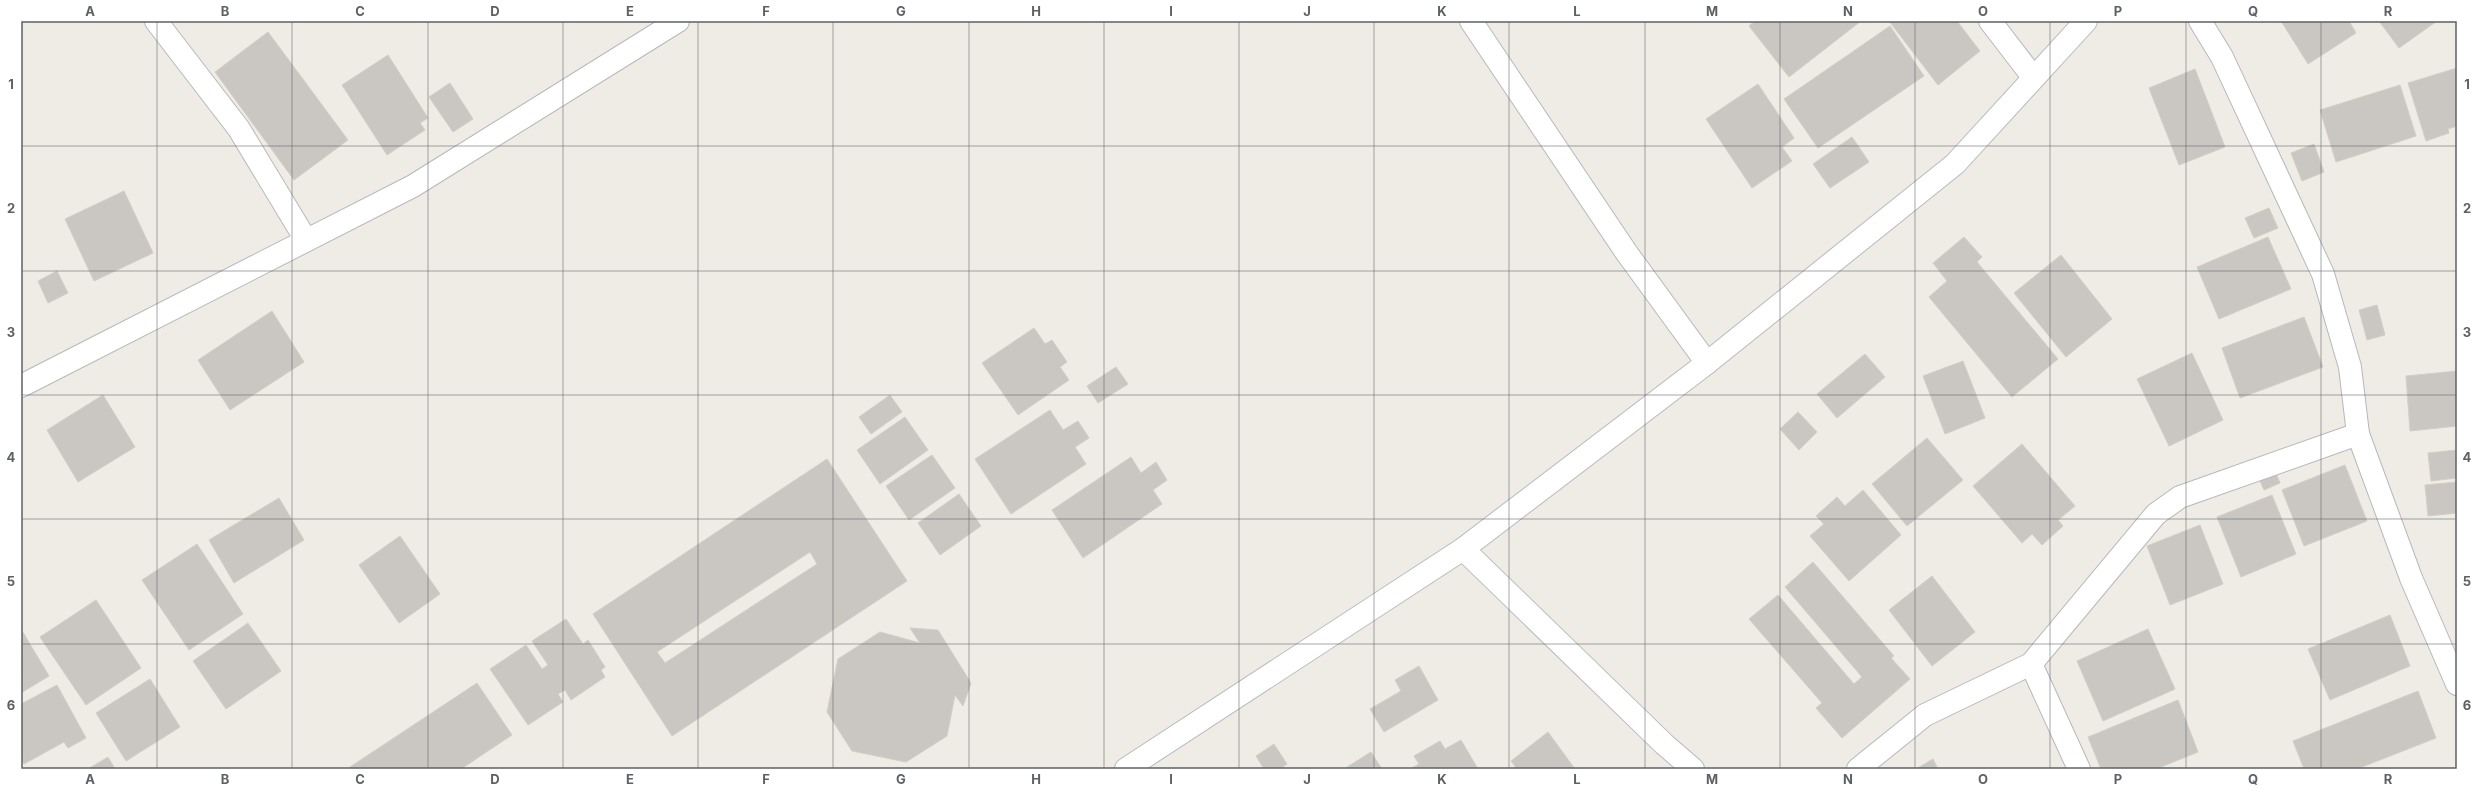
<svg xmlns="http://www.w3.org/2000/svg" width="2478" height="790" viewBox="0 0 2478 790" font-family="Inter,sans-serif">
<style>
.building{fill:#cac7c2;stroke:#d4cdc3;fill-rule:evenodd}
.lines{fill:none;stroke-linecap:round;stroke-linejoin:round}
.street-casing{stroke:#b5b8bc;stroke-width:24}
.secondary-casing{stroke:#b6babf;stroke-width:24}
.street{stroke:#fff;stroke-width:22}
.secondary{stroke:#fff;stroke-width:22}
.grid{fill:none;stroke:#5c6166;stroke-width:1;stroke-opacity:0.55}
.neatline{fill:none;stroke:#5c6166;stroke-width:1.5}
.grid-label{font-size:13px;text-anchor:middle;font-weight:bold;fill:#5c6166}
</style>
<rect width="100%" height="100%" fill="#efece5"/>
<g class="building">
<polygon points="1755,21 1861,21 1789,77 1749,26"/>
<polygon points="1889,21 1957,21 1980,51 1938,85"/>
<polygon points="2281,21 2349,21 2356,33 2308,64"/>
<polygon points="2379,21 2437,21 2399,48"/>
<polygon points="1890,26 1924,76 1818,148 1784,99"/>
<polygon points="268,32 348,140 294,180 215,72"/>
<polygon points="388,55 428,118 420,123 425,130 387,155 342,85"/>
<polygon points="2457,68 2457,126 2448,129 2449,133 2426,141 2408,83"/>
<polygon points="2195,69 2225,147 2179,165 2149,88"/>
<polygon points="450,83 473,119 453,132 429,97"/>
<polygon points="1758,84 1794,138 1782,147 1792,161 1752,188 1706,119"/>
<polygon points="2400,85 2416,136 2336,162 2320,110"/>
<polygon points="1852,137 1869,162 1830,188 1813,164"/>
<polygon points="2314,144 2324,172 2302,181 2291,153"/>
<polygon points="124,191 153,253 94,281 65,219"/>
<polygon points="2269,208 2278,228 2254,238 2245,218"/>
<polygon points="1964,237 1982,257 1977,262 2058,359 2012,397 1929,297 1947,281 1933,263"/>
<polygon points="2268,237 2291,289 2219,319 2197,267"/>
<polygon points="2061,255 2112,319 2066,357 2014,293"/>
<polygon points="57,271 68,293 48,303 38,281"/>
<polygon points="2377,305 2385,335 2367,340 2359,310"/>
<polygon points="272,311 304,362 230,410 198,360"/>
<polygon points="2304,317 2323,367 2240,398 2222,348"/>
<polygon points="1034,328 1045,344 1052,340 1067,362 1060,367 1069,380 1018,415 982,363"/>
<polygon points="2192,353 2223,420 2169,446 2137,379"/>
<polygon points="1865,354 1885,377 1837,418 1817,394"/>
<polygon points="1963,361 1985,418 1945,434 1923,376"/>
<polygon points="1116,367 1128,384 1098,403 1087,386"/>
<polygon points="2457,371 2457,426 2410,431 2406,376"/>
<polygon points="103,395 135,447 78,482 47,430"/>
<polygon points="890,395 902,412 871,434 859,417"/>
<polygon points="1050,410 1063,430 1078,421 1089,438 1075,447 1086,464 1011,514 975,459"/>
<polygon points="1798,412 1817,432 1799,450 1780,429"/>
<polygon points="905,417 928,450 880,484 857,450"/>
<polygon points="1927,438 1963,480 1907,526 1872,484"/>
<polygon points="2022,444 2075,506 2058,520 2063,526 2042,545 2032,534 2022,543 1973,486"/>
<polygon points="2457,450 2457,478 2431,481 2428,453"/>
<polygon points="932,455 955,488 909,520 886,486"/>
<polygon points="1131,457 1141,473 1156,462 1167,480 1153,490 1162,504 1083,558 1052,510"/>
<path d="M827,459L907,581L672,736L593,614ZM810,552L817,564L665,663L657,652Z"/>
<polygon points="2345,465 2367,521 2304,546 2282,490"/>
<polygon points="2273,467 2280,483 2264,490 2257,474"/>
<polygon points="2457,482 2457,513 2428,516 2425,485"/>
<polygon points="1863,490 1901,535 1849,581 1810,536 1824,524 1816,516 1837,497 1845,506"/>
<polygon points="959,494 981,526 940,555 918,523"/>
<polygon points="2272,495 2296,554 2241,577 2217,517"/>
<polygon points="279,498 304,540 234,583 209,540"/>
<polygon points="2200,525 2223,584 2170,605 2147,546"/>
<polygon points="400,536 440,594 399,623 359,565"/>
<polygon points="197,544 243,614 189,650 142,580"/>
<polygon points="1813,562 1894,656 1891,658 1910,679 1842,738 1816,708 1822,703 1749,619 1778,595 1854,684 1862,677 1785,587"/>
<polygon points="1932,576 1975,632 1932,666 1889,610"/>
<polygon points="96,600 141,668 86,705 40,637"/>
<polygon points="2390,615 2410,666 2330,700 2308,649"/>
<polygon points="566,619 583,644 588,640 605,667 601,670 605,677 571,700 565,690 558,694 563,702 528,725 490,669 526,645 542,669 548,665 532,641"/>
<polygon points="248,623 281,671 226,709 193,661"/>
<polygon points="910,628 938,630 971,683 963,706 955,695 947,736 906,762 852,751 827,712 838,659 880,632 920,643"/>
<polygon points="21,629 49,676 21,693"/>
<polygon points="2148,629 2175,689 2103,721 2077,661"/>
<polygon points="1419,666 1438,700 1384,732 1370,709 1401,691 1395,680"/>
<polygon points="150,679 180,727 126,761 96,713"/>
<polygon points="477,683 512,735 461,769 347,769"/>
<polygon points="57,685 86,738 68,748 64,742 24,764 21,759 21,704"/>
<polygon points="2418,691 2436,738 2357,769 2304,769 2293,741"/>
<polygon points="2178,700 2198,752 2156,769 2101,769 2088,737"/>
<polygon points="1548,732 1575,769 1517,769 1511,761"/>
<polygon points="1461,740 1478,769 1410,769 1419,764 1414,756 1440,741 1445,749"/>
<polygon points="1274,744 1287,764 1280,769 1264,769 1256,756"/>
<polygon points="1371,752 1382,769 1344,769"/>
<polygon points="108,757 115,769 88,769"/>
<polygon points="1933,759 1938,769 1916,769"/>
</g>
<g class="lines">
<defs>
<g id="street">
<polyline points="156,21 239,129 306,240"/>
<polyline points="1471,21 1626,252 1707,363"/>
<polyline points="1990,21 2033,77"/>
<polyline points="2200,21 2222,57 2323,274 2350,367 2358,434 2411,578 2457,684"/>
<polyline points="21,386 413,186 678,21"/>
<polyline points="1463,549 1664,744 1693,769"/>
<polyline points="2031,664 2079,769"/>
<polyline points="1858,769 1925,715 2031,664 2156,514 2180,497 2358,434"/>
</g>
<polyline id="secondary" points="1126,769 1463,549 1707,363 1955,164 2086,21"/>
</defs>
<use href="#street" class="street-casing"/>
<use href="#secondary" class="secondary-casing"/>
<use href="#street" class="street"/>
<use href="#secondary" class="secondary"/>
</g>
<path class="grid" d="M157,21V769M292,21V769M428,21V769M563,21V769M698,21V769M833,21V769M969,21V769M1104,21V769M1239,21V769M1374,21V769M1509,21V769M1645,21V769M1780,21V769M1915,21V769M2050,21V769M2186,21V769M2321,21V769M21,146H2457M21,271H2457M21,395H2457M21,519H2457M21,644H2457"/>
<rect width="2478" height="790" fill="none" stroke="#ffffff" stroke-width="44"/>
<rect x="22" y="22" width="2434" height="746" class="neatline"/>
<g class="grid-label">
<text x="90" y="16">A</text>
<text x="225" y="16">B</text>
<text x="360" y="16">C</text>
<text x="495" y="16">D</text>
<text x="630" y="16">E</text>
<text x="766" y="16">F</text>
<text x="901" y="16">G</text>
<text x="1036" y="16">H</text>
<text x="1171" y="16">I</text>
<text x="1307" y="16">J</text>
<text x="1442" y="16">K</text>
<text x="1577" y="16">L</text>
<text x="1712" y="16">M</text>
<text x="1848" y="16">N</text>
<text x="1983" y="16">O</text>
<text x="2118" y="16">P</text>
<text x="2253" y="16">Q</text>
<text x="2388" y="16">R</text>
<text x="11" y="89">1</text>
<text x="2467" y="89">1</text>
<text x="11" y="213">2</text>
<text x="2467" y="213">2</text>
<text x="11" y="337">3</text>
<text x="2467" y="337">3</text>
<text x="11" y="462">4</text>
<text x="2467" y="462">4</text>
<text x="11" y="586">5</text>
<text x="2467" y="586">5</text>
<text x="11" y="710">6</text>
<text x="2467" y="710">6</text>
<text x="90" y="784">A</text>
<text x="225" y="784">B</text>
<text x="360" y="784">C</text>
<text x="495" y="784">D</text>
<text x="630" y="784">E</text>
<text x="766" y="784">F</text>
<text x="901" y="784">G</text>
<text x="1036" y="784">H</text>
<text x="1171" y="784">I</text>
<text x="1307" y="784">J</text>
<text x="1442" y="784">K</text>
<text x="1577" y="784">L</text>
<text x="1712" y="784">M</text>
<text x="1848" y="784">N</text>
<text x="1983" y="784">O</text>
<text x="2118" y="784">P</text>
<text x="2253" y="784">Q</text>
<text x="2388" y="784">R</text>
</g>
</svg>
